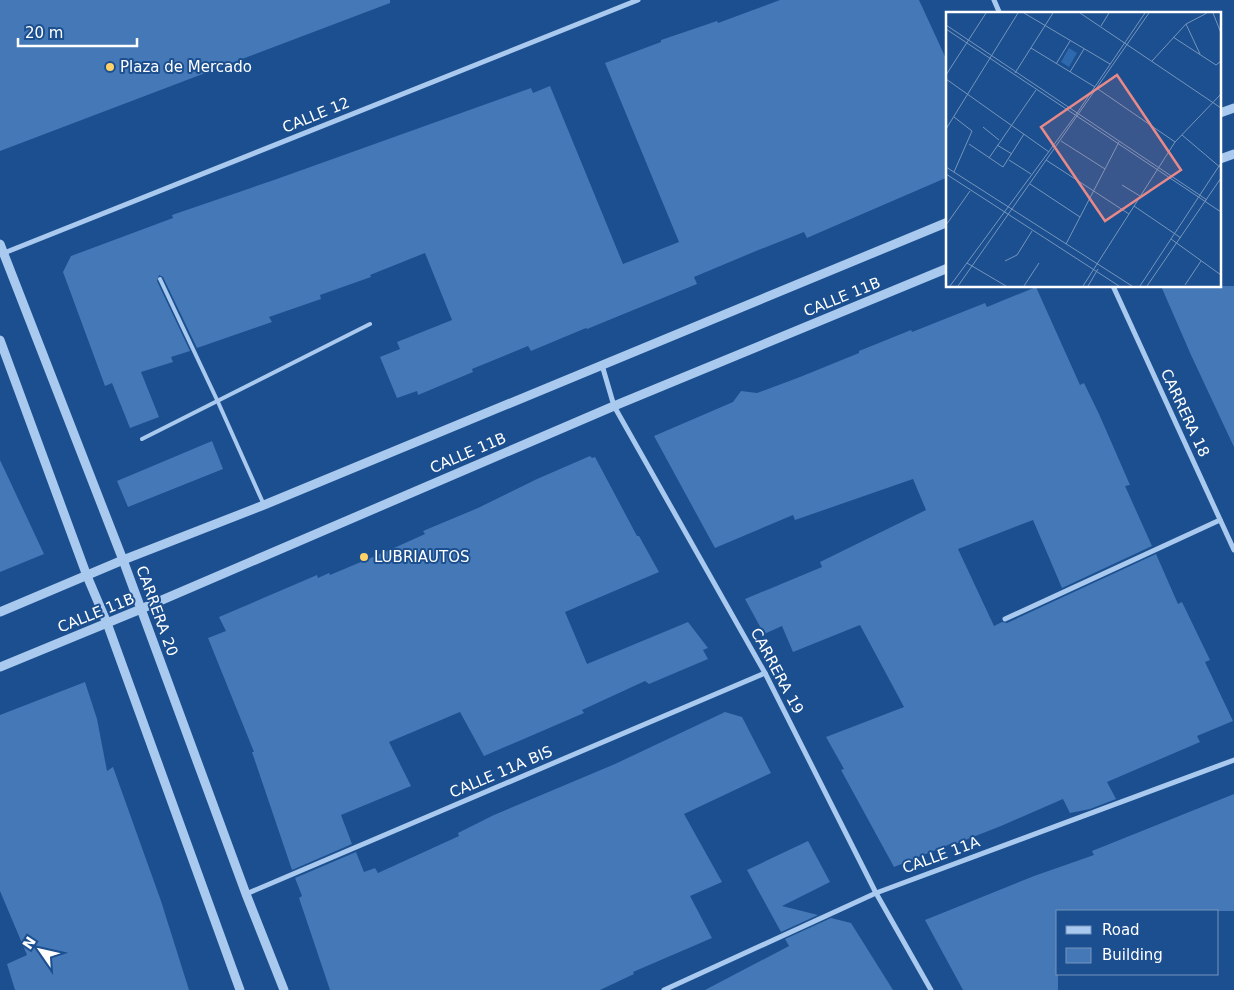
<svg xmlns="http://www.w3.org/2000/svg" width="1234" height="990" viewBox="0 0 1234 990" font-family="'DejaVu Sans',sans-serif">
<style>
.building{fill:#4478b7}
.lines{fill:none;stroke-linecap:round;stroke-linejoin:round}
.service{stroke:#a9c9ee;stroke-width:4}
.minor{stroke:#a9c9ee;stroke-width:5}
.tertiary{stroke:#a9c9ee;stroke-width:9}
.poi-dot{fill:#ffd166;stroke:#1b4f8f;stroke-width:2}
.labels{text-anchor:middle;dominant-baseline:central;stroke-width:4;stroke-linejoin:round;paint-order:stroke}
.poi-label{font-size:15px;fill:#fff;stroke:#1b4f8f;text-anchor:start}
.street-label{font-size:15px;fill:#fff;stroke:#1b4f8f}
.inset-road{fill:none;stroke:#7695bc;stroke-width:1}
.view{fill:#e88989;fill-opacity:0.15;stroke:#e88989;stroke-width:2.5}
.inset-edge{fill:none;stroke:#fff;stroke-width:2.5}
</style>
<rect width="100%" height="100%" fill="#1b4f8f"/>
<g class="building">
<polygon points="0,0 390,0 390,3 0,151"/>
<polygon points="780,0 919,0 948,63 948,177 816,234 807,238 804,232 756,251 694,277 697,284 587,329 586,328 531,351 528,346 472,369 473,372 418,395 417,391 397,398 380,357 400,349 397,342 452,320 425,253 370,275 371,277 320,295 321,299 269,317 272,322 197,348 163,277 159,275 157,281 190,351 171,357 173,362 141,372 159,417 130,428 112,383 105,386 63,272 71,256 173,218 172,215 274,180 531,88 533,93 550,86 623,264 679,242 605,63 661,42 661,40 717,21 718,23"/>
<polygon points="1161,286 1234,286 1234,447 1191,355"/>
<polygon points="1036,287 1080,385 1084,383 1099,414 1130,485 1125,486 1152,546 1062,588 1033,520 958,549 994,626 1002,622 1007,623 1156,554 1178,604 1182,602 1210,660 1205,662 1233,721 1197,736 1200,742 1107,782 1116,799 1090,809 1070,813 1063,799 1001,826 955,844 955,842 894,867 841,770 844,769 826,737 904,707 860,625 793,652 782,626 764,634 745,599 822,567 820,562 926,510 913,479 795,520 793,515 715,548 654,436 733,402 741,391 757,393 800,377 859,353 859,351 911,330 912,332 985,303 987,307"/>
<polygon points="212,441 223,469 128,507 117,481"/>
<polygon points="590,456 592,458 595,457 637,536 639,536 659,572 565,612 587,664 688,622 708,648 703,650 708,659 649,684 645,681 582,710 584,713 484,756 460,712 389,742 411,786 341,815 352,844 292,870 252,752 254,752 208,638 226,631 219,617 317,575 318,578 329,573 330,575 394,548 425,534 423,531 478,508 537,479"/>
<polygon points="0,460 44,554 0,572"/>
<polygon points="85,682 97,719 107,771 113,767 161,901 189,990 15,990 7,964 27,955 0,891 0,715"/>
<polygon points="725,712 742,717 771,773 684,814 722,882 690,896 712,938 633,972 634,974 600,990 330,990 299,898 302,896 295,878 356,852 364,872 375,868 378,873 459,836 458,833 494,815 615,764"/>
<polygon points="1234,794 1234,911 1058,911 1058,990 963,990 925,920 1034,876 1094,855 1092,851"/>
<polygon points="808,841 830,882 782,906 818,915 781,932 747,870"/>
<polygon points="831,918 851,923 893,990 705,990 789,946 785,939"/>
</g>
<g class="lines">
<g class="service">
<polyline points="160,279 218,402 264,505"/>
<polyline points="142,439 370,324"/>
</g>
<g class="minor">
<polyline points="994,0 1000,14"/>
<polyline points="4,253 638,0"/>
<polyline points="1113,286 1234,550"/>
<polyline points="602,365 614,406 765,673 876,893 931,990"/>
<polyline points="1005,619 1220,520"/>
<polyline points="246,894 765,673"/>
<polyline points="664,990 876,893 1234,760"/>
</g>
<g class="tertiary">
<polyline points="1220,113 1234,108"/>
<polyline points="1220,159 1234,154"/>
<polyline points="0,244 123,560 246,894 284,990"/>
<polyline points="0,340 87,576 107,623 240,990"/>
<polyline points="0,612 123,560 264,505 948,222"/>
<polyline points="0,667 141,609 614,406 948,268"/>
</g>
</g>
<g class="poi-dot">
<circle cx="110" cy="67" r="5"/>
<circle cx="364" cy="557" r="5"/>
</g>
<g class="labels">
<g class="poi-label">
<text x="120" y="67">Plaza de Mercado</text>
<text x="374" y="557">LUBRIAUTOS</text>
</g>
<g class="street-label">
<text transform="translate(316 115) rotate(-22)">CALLE 12</text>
<text transform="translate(842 297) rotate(-22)">CALLE 11B</text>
<text transform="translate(1185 413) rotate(65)">CARRERA 18</text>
<text transform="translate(468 453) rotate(-23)">CALLE 11B</text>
<text transform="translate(157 611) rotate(70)">CARRERA 20</text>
<text transform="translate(96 613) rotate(-22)">CALLE 11B</text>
<text transform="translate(777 671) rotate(62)">CARRERA 19</text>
<text transform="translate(501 772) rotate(-23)">CALLE 11A BIS</text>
<text transform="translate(941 855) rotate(-20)">CALLE 11A</text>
</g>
</g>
<g transform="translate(946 12)">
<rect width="275" height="275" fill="#1b4f8f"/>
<path d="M123,36L131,41L123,55L115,50Z" fill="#2e69ad"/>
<path class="inset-road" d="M78,1L164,52M134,1L275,96M267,1L275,21M240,12L254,42M0,13L261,188M155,14L163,1M0,17L275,200M227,25L270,53L275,49M85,36L149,75M206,49L240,12L261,1M110,52L124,29M124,60L138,37M69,61L107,1M0,63L40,1M0,67L103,140M152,77L229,130M37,115L53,128M0,117L72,1M236,123L275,156M115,129L159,157M23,132L57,155L78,122M51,133L66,142M43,146L90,78M63,148L85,162M100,148L183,202M0,155L186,274M8,160L26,119L8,105M0,162L173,274M84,172L134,205M176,173L194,184M188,194L235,226M0,213L24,179M225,227L275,263M120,232L173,130M59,249L71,243L86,219M21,251L60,274M239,273L255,249M4,274L129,104L199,1M12,274L203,1M78,274L93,251M137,274L229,130L275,82M142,274L152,257M194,274L275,151M201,274L275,166"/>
<path class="view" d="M171,63L235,158L159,209L95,115Z"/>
<rect width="275" height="275" class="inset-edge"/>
</g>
<rect x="1056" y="910" width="162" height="65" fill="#1b4f8f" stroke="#7695bc"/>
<rect x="1066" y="926" width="25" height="8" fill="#a9c9ee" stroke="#7695bc"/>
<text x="1102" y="935" font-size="15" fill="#ffffff">Road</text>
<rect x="1066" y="948" width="25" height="15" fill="#4478b7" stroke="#7695bc"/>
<text x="1102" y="960" font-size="15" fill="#ffffff">Building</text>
<g transform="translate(40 950) rotate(304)" stroke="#1b4f8f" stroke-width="4" paint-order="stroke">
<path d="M0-4L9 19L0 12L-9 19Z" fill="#ffffff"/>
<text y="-8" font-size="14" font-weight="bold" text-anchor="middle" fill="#ffffff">N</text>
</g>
<path d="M18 38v8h119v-8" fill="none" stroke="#ffffff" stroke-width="2.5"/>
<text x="25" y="38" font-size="15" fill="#ffffff" stroke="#1b4f8f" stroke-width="4" paint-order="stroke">20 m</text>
</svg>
